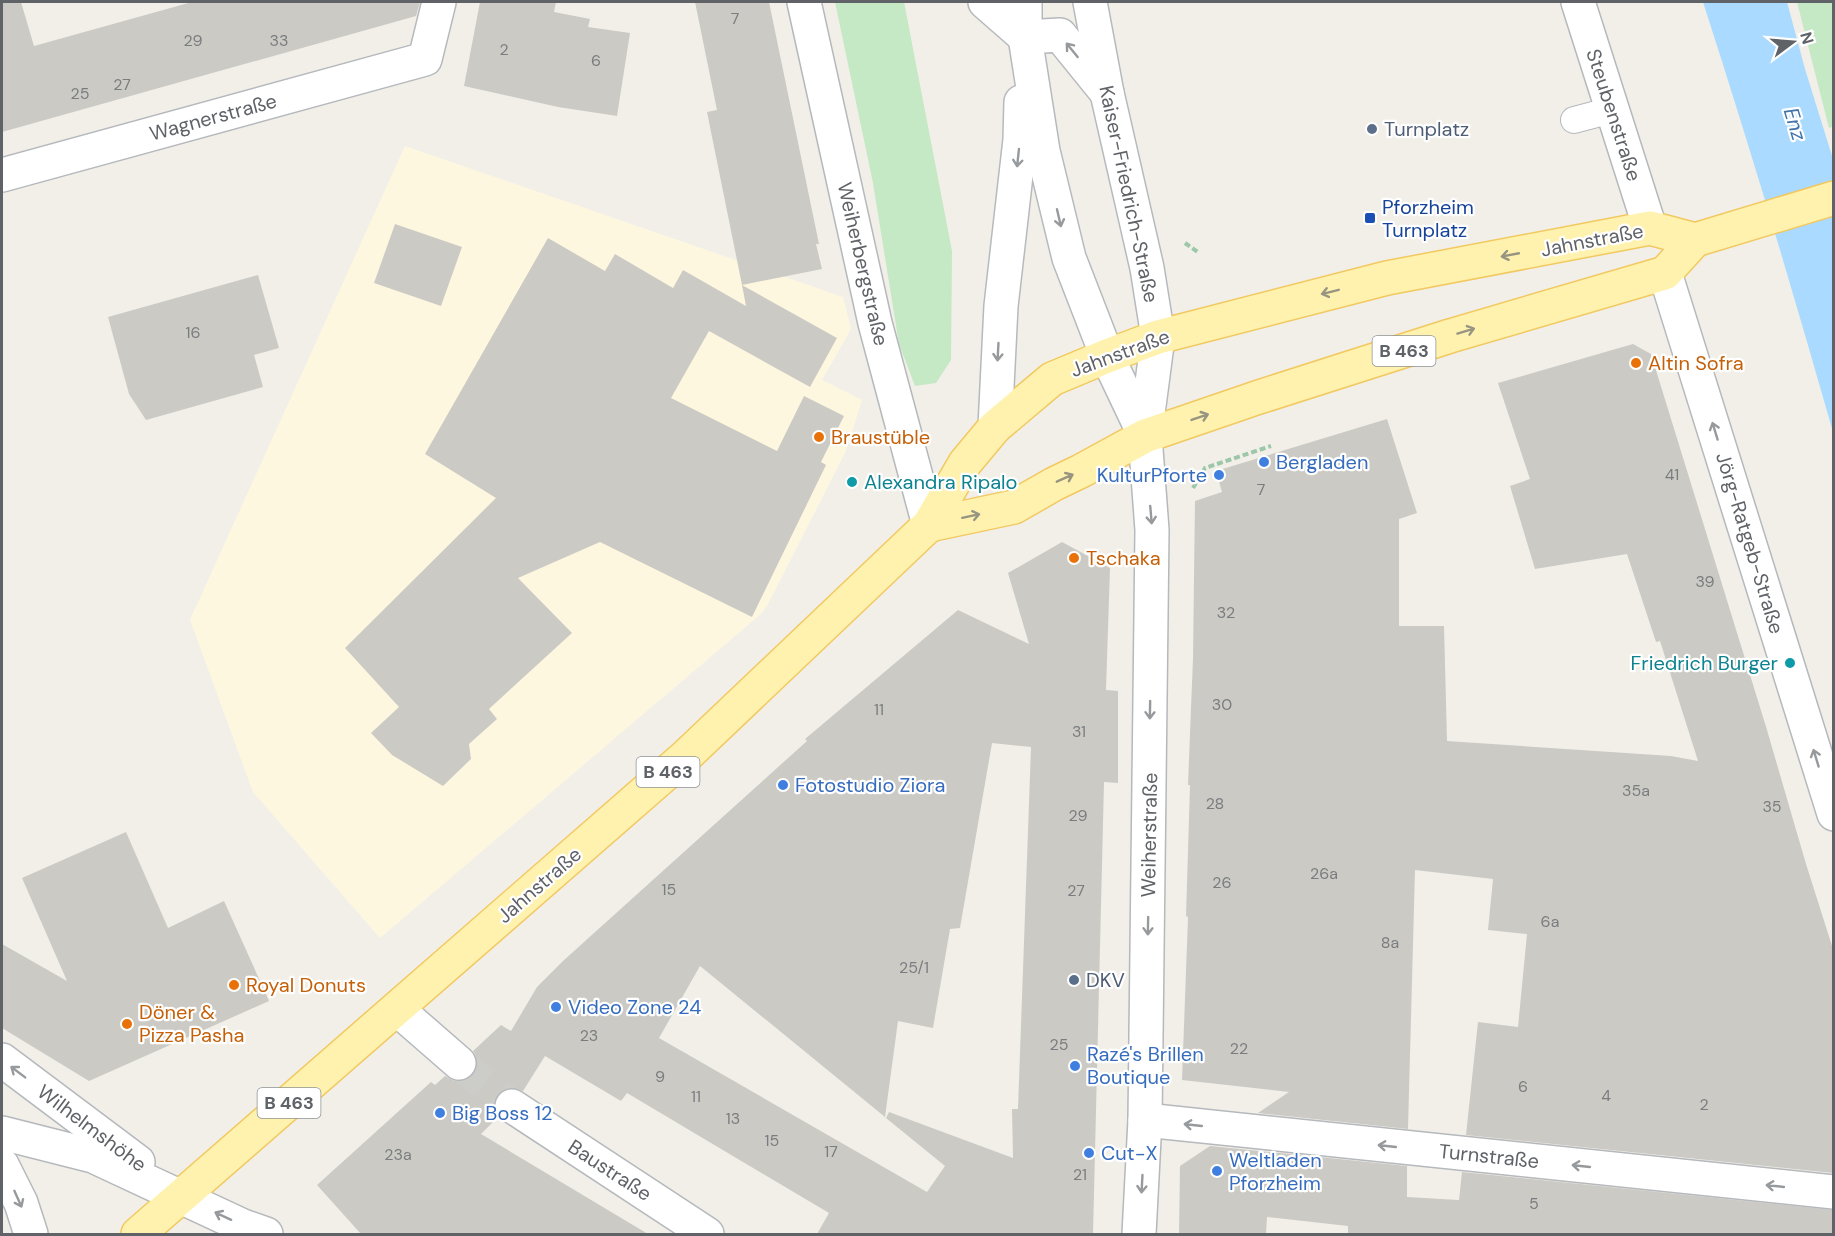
<svg xmlns="http://www.w3.org/2000/svg" width="1835" height="1236" viewBox="0 0 1835 1236" font-family="'DM Sans',sans-serif">
<style>
.commercial{fill:#fef7e0}
.green{fill:#c5e8c5}
.water{fill:#aadaff}
.building{fill:#cccac5;fill-rule:evenodd}
.lines{fill:none;stroke-linecap:round;stroke-linejoin:round}
.street-tunnel{stroke:#ccccc8;stroke-width:33;stroke-dasharray:33 16;stroke-linecap:butt}
.lane-casing{stroke:#b5b8bc;stroke-width:28}
.street-casing{stroke:#b5b8bc;stroke-width:36}
.secondary-casing{stroke:#b6babf;stroke-width:36}
.primary-casing{stroke:#f2c960;stroke-width:36}
.path{stroke:#9cc7a9;stroke-width:4;stroke-dasharray:6 3;stroke-linecap:butt}
.lane{stroke:#fff;stroke-width:26}
.street{stroke:#fff;stroke-width:33}
.secondary{stroke:#fff;stroke-width:33}
.primary{stroke:#fff2af;stroke-width:33}
.oneway{stroke:#979a9d}
.oneway2{stroke:#979581}
.service-dot{fill:#5c6f8a;stroke:#fff;stroke-width:2}
.transit-dot{fill:#1a4fb4;stroke:#fff;stroke-width:2}
.food-dot{fill:#e8710a;stroke:#fff;stroke-width:2}
.shop-dot{fill:#3f7fe0;stroke:#fff;stroke-width:2}
.culture-dot{fill:#0f9aa8;stroke:#fff;stroke-width:2}
.labels{text-anchor:middle;dominant-baseline:central;stroke-width:4.5;stroke-linejoin:round;paint-order:stroke}
.number-label{font-size:16px;fill:#7a7d7f}
.shield{fill:#fff;stroke:#8f9295;stroke-width:1.5}
.shield-label{font-size:18px;font-weight:bold;fill:#5f6368}
.street-label{font-size:20px;fill:#5f6368;stroke:#fff}
.service-label{font-size:20px;fill:#4e5e75;stroke:#fff;text-anchor:start}
.transit-label{font-size:20px;fill:#164399;stroke:#fff;text-anchor:start}
.food-label{font-size:20px;fill:#c56008;stroke:#fff;text-anchor:start}
.shop-label{font-size:20px;fill:#366cbe;stroke:#fff;text-anchor:start}
.culture-label{font-size:20px;fill:#0d838f;stroke:#fff;text-anchor:start}
.water-label{font-size:21px;font-style:italic;fill:#4174aa;stroke:#fff}
</style>
<rect width="100%" height="100%" fill="#f1efe8"/>
<polygon class="commercial" points="405,146 843,297 851,329 822,380 862,400 846,451 767,606 761,614 380,938 253,792 190,620"/>
<g class="green">
<polygon points="835,2 904,2 952,251 951,360 936,383 915,386 899,344 873,183"/>
<polygon points="1797,2 1833,2 1834,126 1829,128"/>
</g>
<path class="water" d="M1703,2H1787L1805,69L1833,159V432C1792,288 1749,144 1703,2Z"/>
<g class="building">
<polygon points="2,2 21,2 34,46 192,2 420,2 416,16 2,132"/>
<polygon points="480,2 556,2 554,12 590,19 588,27 630,33 617,116 558,107 464,86"/>
<polygon points="695,2 769,2 819,244 816,244 822,269 742,285 707,112 717,110"/>
<polygon points="395,224 462,247 441,306 374,283"/>
<polygon points="548,238 605,271 615,254 673,288 683,270 746,306 742,285 837,338 810,387 709,331 671,398 777,451 804,396 844,416 821,462 826,465 752,617 600,542 518,578 572,633 489,709 497,719 469,744 471,759 443,786 392,755 371,733 399,707 345,648 496,498 425,454"/>
<polygon points="258,275 279,348 254,355 263,387 146,420 129,394 108,317"/>
<polygon points="1633,344 1651,354 1767,730 1806,864 1833,949 1833,1173 1466,1135 1478,1022 1518,1027 1527,934 1488,930 1493,879 1415,870 1408,1129 1258,1113 1289,1092 1182,1080 1188,917 1186,916 1190,785 1188,785 1193,658 1195,501 1222,492 1216,471 1387,419 1417,513 1399,519 1399,626 1444,626 1447,741 1671,756 1698,761 1660,641 1656,642 1627,554 1535,569 1510,486 1530,479 1498,383"/>
<path d="M1062,542L1110,568L1106,690L1118,691V783L1104,782L1093,1234H817L829,1213L627,1093L621,1101L545,1056L523,1091L512,1087L504,1089L497,1095L493,1106L498,1117L481,1134L648,1234H361L317,1185L431,1082L435,1085L445,1076L455,1081H465L473,1076L477,1066V1057L473,1051L501,1025L511,1031L537,987L563,961L807,741L805,739L958,610L1029,644L1008,573ZM992,743L1031,747L1018,1109H1012L1013,1158L889,1112L886,1118L945,1166L927,1192L659,1038L700,966L885,1117L898,1021L933,1028L950,929L960,928Z"/>
<polygon points="126,832 168,928 224,901 269,1001 89,1081 2,1028 2,944 67,981 22,878"/>
<polygon points="1210,1146 1407,1166 1407,1197 1459,1200 1462,1172 1833,1210 1833,1234 1348,1234 1348,1226 1267,1217 1266,1234 1179,1234 1180,1166"/>
</g>
<g class="lines">
<polyline class="street-tunnel" points="459,1063 512,1106"/>
<defs>
<polyline id="lane" points="1574,120 1612,110"/>
<g id="street">
<polyline points="804,2 875,323 929,525"/>
<polyline points="985,2 1025,37 1060,35 1107,93"/>
<polyline points="1578,2 1650,228"/>
<polyline points="2,175 425,59 439,2"/>
<polyline points="1665,273 1834,814"/>
<polyline points="397,1009 459,1063"/>
<polyline points="2,1060 138,1162"/>
<polyline points="512,1106 707,1234"/>
<polyline points="1145,1120 1834,1192"/>
<polyline points="2,1133 93,1156 243,1226 266,1234"/>
<polyline points="2,1165 21,1203 31,1234"/>
<polyline points="1139,1234 1145,1120 1152,530 1145,436"/>
</g>
<g id="secondary">
<polyline points="1025,2 1025,37 1043,151 1069,258 1107,356 1145,436"/>
<polyline points="1090,2 1107,93 1147,268 1158,337 1145,436"/>
<polyline points="995,427 1001,306 1020,140 1021,102"/>
</g>
<g id="primary">
<polyline points="1695,240 1834,198"/>
<polyline points="929,525 1014,507 1054,484 1081,471 1145,436 1259,397 1450,336 1665,273 1695,240"/>
<polyline points="138,1234 686,756 929,525 965,463 995,427 1052,379 1107,356 1158,337 1387,278 1650,228 1695,240"/>
</g>
</defs>
<use href="#lane" class="lane-casing"/>
<use href="#street" class="street-casing"/>
<use href="#secondary" class="secondary-casing"/>
<use href="#primary" class="primary-casing"/>
<g class="path">
<polyline points="1185,243 1199,253"/>
<polyline points="1193,488 1205,468 1271,446"/>
</g>
<use href="#lane" class="lane"/>
<use href="#street" class="street"/>
<use href="#secondary" class="secondary"/>
<use href="#primary" class="primary"/>
</g>
<defs><path id="oneway-shaft" d="M-6 0H5M1.5-3L5.5 0L1.5 3" fill="none" stroke-width="1.6" stroke-linecap="round" stroke-linejoin="round" transform="scale(1.5)"/></defs>
<g class="oneway">
<use href="#oneway-shaft" transform="translate(1072 50) rotate(-129)"/>
<use href="#oneway-shaft" transform="translate(1018 158) rotate(96)"/>
<use href="#oneway-shaft" transform="translate(1059 218) rotate(77)"/>
<use href="#oneway-shaft" transform="translate(998 352) rotate(93)"/>
<use href="#oneway-shaft" transform="translate(1715 431) rotate(-107)"/>
<use href="#oneway-shaft" transform="translate(1151 515) rotate(85)"/>
<use href="#oneway-shaft" transform="translate(1150 710) rotate(91)"/>
<use href="#oneway-shaft" transform="translate(1816 758) rotate(-107)"/>
<use href="#oneway-shaft" transform="translate(1148 926) rotate(91)"/>
<use href="#oneway-shaft" transform="translate(18 1072) rotate(-143)"/>
<use href="#oneway-shaft" transform="translate(1193 1125) rotate(-174)"/>
<use href="#oneway-shaft" transform="translate(1387 1146) rotate(-174)"/>
<use href="#oneway-shaft" transform="translate(1581 1166) rotate(-174)"/>
<use href="#oneway-shaft" transform="translate(1142 1184) rotate(93)"/>
<use href="#oneway-shaft" transform="translate(1775 1186) rotate(-174)"/>
<use href="#oneway-shaft" transform="translate(18 1199) rotate(66)"/>
<use href="#oneway-shaft" transform="translate(223 1216) rotate(-155)"/>
</g>
<g class="oneway2">
<use href="#oneway-shaft" transform="translate(1510 255) rotate(169)"/>
<use href="#oneway-shaft" transform="translate(1330 292) rotate(166)"/>
<use href="#oneway-shaft" transform="translate(1466 331) rotate(-17)"/>
<use href="#oneway-shaft" transform="translate(1200 417) rotate(-19)"/>
<use href="#oneway-shaft" transform="translate(1065 478) rotate(-24)"/>
<use href="#oneway-shaft" transform="translate(971 516) rotate(-12)"/>
</g>
<g class="service-dot">
<circle cx="1372" cy="129" r="6"/>
<circle cx="1074" cy="980" r="6"/>
</g>
<rect class="transit-dot" x="1364" y="212" width="12" height="12" rx="3"/>
<g class="food-dot">
<circle cx="1636" cy="363" r="6"/>
<circle cx="819" cy="437" r="6"/>
<circle cx="1074" cy="558" r="6"/>
<circle cx="234" cy="985" r="6"/>
<circle cx="127" cy="1024" r="6"/>
</g>
<g class="shop-dot">
<circle cx="1264" cy="462" r="6"/>
<circle cx="1219" cy="475" r="6"/>
<circle cx="783" cy="785" r="6"/>
<circle cx="556" cy="1007" r="6"/>
<circle cx="1075" cy="1066" r="6"/>
<circle cx="440" cy="1113" r="6"/>
<circle cx="1089" cy="1153" r="6"/>
<circle cx="1217" cy="1171" r="6"/>
</g>
<g class="culture-dot">
<circle cx="852" cy="482" r="6"/>
<circle cx="1790" cy="663" r="6"/>
</g>
<g class="labels">
<g class="number-label">
<text x="735" y="18">7</text>
<text x="193" y="40">29</text>
<text x="279" y="40">33</text>
<text x="504" y="49">2</text>
<text x="596" y="60">6</text>
<text x="122" y="84">27</text>
<text x="80" y="93">25</text>
<text x="193" y="332">16</text>
<text x="1672" y="474">41</text>
<text x="1261" y="489">7</text>
<text x="1705" y="581">39</text>
<text x="1226" y="612">32</text>
<text x="1222" y="704">30</text>
<text x="879" y="709">11</text>
<text x="1079" y="731">31</text>
<text x="1636" y="790">35a</text>
<text x="1215" y="803">28</text>
<text x="1772" y="806">35</text>
<text x="1078" y="815">29</text>
<text x="1324" y="873">26a</text>
<text x="1222" y="882">26</text>
<text x="669" y="889">15</text>
<text x="1076" y="890">27</text>
<text x="1550" y="921">6a</text>
<text x="1390" y="942">8a</text>
<text x="914" y="967">25/1</text>
<text x="589" y="1035">23</text>
<text x="1059" y="1044">25</text>
<text x="1239" y="1048">22</text>
<text x="660" y="1076">9</text>
<text x="1523" y="1086">6</text>
<text x="1606" y="1095">4</text>
<text x="696" y="1096">11</text>
<text x="1704" y="1104">2</text>
<text x="733" y="1118">13</text>
<text x="772" y="1140">15</text>
<text x="831" y="1151">17</text>
<text x="398" y="1154">23a</text>
<text x="1080" y="1174">21</text>
<text x="1534" y="1203">5</text>
</g>
<g class="shield">
<rect x="1372.5" y="336" width="63" height="30" rx="4.5"/>
<rect x="636.5" y="757" width="63" height="30" rx="4.5"/>
<rect x="257.5" y="1088" width="63" height="30" rx="4.5"/>
</g>
<g class="shield-label">
<text x="1404" y="351">B 463</text>
<text x="668" y="772">B 463</text>
<text x="289" y="1103">B 463</text>
</g>
<g class="street-label">
<text transform="translate(1614 115) rotate(72)">Steubenstraße</text>
<text transform="translate(213 117) rotate(-15)">Wagnerstraße</text>
<text transform="translate(1129 194) rotate(78)">Kaiser-Friedrich-Straße</text>
<text transform="translate(1592 240) rotate(-11)">Jahnstraße</text>
<text transform="translate(863 264) rotate(77)">Weiherbergstraße</text>
<text transform="translate(1120 353) rotate(-20)">Jahnstraße</text>
<text transform="translate(1750 543) rotate(73)">Jörg-Ratgeb-Straße</text>
<text transform="translate(1149 835) rotate(-89)">Weiherstraße</text>
<text transform="translate(539 885) rotate(-41)">Jahnstraße</text>
<text transform="translate(92 1128) rotate(37)">Wilhelmshöhe</text>
<text transform="translate(1489 1156) rotate(6)">Turnstraße</text>
<text transform="translate(610 1170) rotate(33)">Baustraße</text>
</g>
<g class="service-label">
<text x="1384" y="129">Turnplatz</text>
<text x="1086" y="980">DKV</text>
</g>
<g class="transit-label">
<text x="1382" y="207">Pforzheim<tspan x="1382" dy="23">Turnplatz</tspan></text>
</g>
<g class="food-label">
<text x="1648" y="363">Altin Sofra</text>
<text x="831" y="437">Braustüble</text>
<text x="1086" y="558">Tschaka</text>
<text x="246" y="985">Royal Donuts</text>
<text x="139" y="1012">Döner &amp;<tspan x="139" dy="23">Pizza Pasha</tspan></text>
</g>
<g class="shop-label">
<text x="1276" y="462">Bergladen</text>
<text x="1207" y="475" text-anchor="end">KulturPforte</text>
<text x="795" y="785">Fotostudio Ziora</text>
<text x="568" y="1007">Video Zone 24</text>
<text x="1087" y="1054">Razé's Brillen<tspan x="1087" dy="23">Boutique</tspan></text>
<text x="452" y="1113">Big Boss 12</text>
<text x="1101" y="1153">Cut-X</text>
<text x="1229" y="1160">Weltladen<tspan x="1229" dy="23">Pforzheim</tspan></text>
</g>
<g class="culture-label">
<text x="864" y="482">Alexandra Ripalo</text>
<text x="1778" y="663" text-anchor="end">Friedrich Burger</text>
</g>
<g class="water-label">
<text transform="translate(1795 124) rotate(73)">Enz</text>
</g>
</g>
<rect width="1835" height="1236" fill="none" stroke="#5f6368" stroke-width="6"/>
<g transform="translate(1793 42) rotate(74)" stroke="#ffffff" stroke-width="4.5" paint-order="stroke">
<path d="M0-4.5L10 22L0 15L-10 22Z" fill="#5f6368"/>
<text y="-9" font-size="16" font-weight="bold" text-anchor="middle" fill="#5f6368">N</text>
</g>
</svg>
